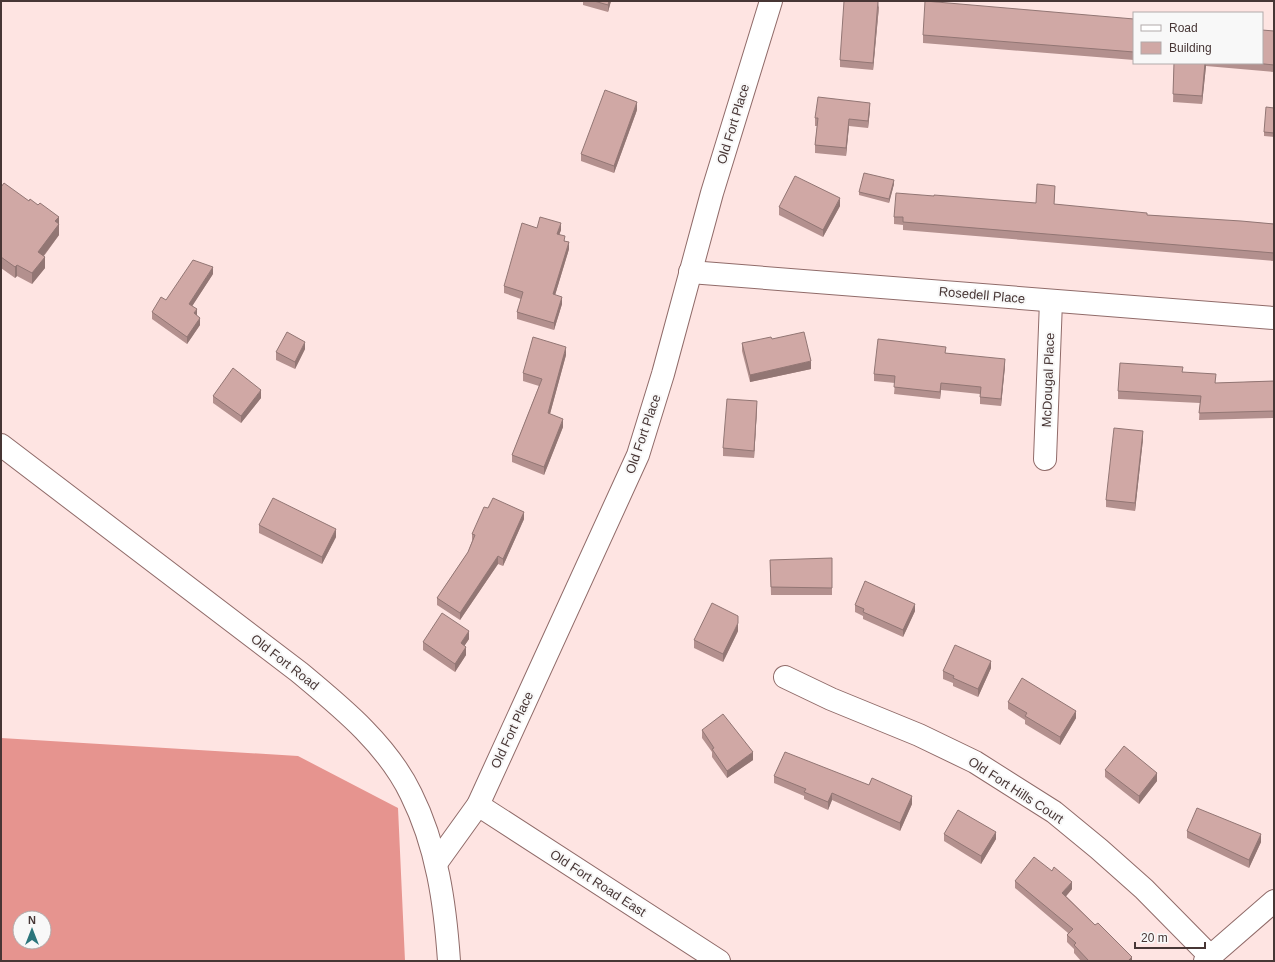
<svg xmlns="http://www.w3.org/2000/svg" width="1275" height="962" viewBox="0 0 1275 962" font-family="Arial,sans-serif">
<style>
.forest{fill:#e6948f;fill-rule:evenodd}
.lines{fill:none;stroke-linecap:round;stroke-linejoin:round}
.minor-casing{stroke:#906b69;stroke-width:24}
.tertiary-casing{stroke:#906b69;stroke-width:24}
.secondary-casing{stroke:#906b69;stroke-width:24}
.minor{stroke:#fff;stroke-width:22}
.tertiary{stroke:#fff;stroke-width:22}
.secondary{stroke:#fff;stroke-width:22}
.wall{fill:#b3908e}
.shaded-wall{fill:#927674}
.building{fill:#d0a8a5;stroke:#927674}
.labels{text-anchor:middle;dominant-baseline:central;stroke-width:4;stroke-linejoin:round;paint-order:stroke}
.street-label{font-size:13px;fill:#473635;stroke:#f8f8f8}
</style>
<rect width="100%" height="100%" fill="#fee4e2"/>
<path class="forest" d="M1,738L298,756L398,808L405,961H1ZM20,918H44V942H20Z"/>
<g class="lines">
<defs>
<g id="minor">
<polyline points="690,272 1274,318"/>
<polyline points="1045,459 1051,301"/>
<polyline points="785,677 831,699 919,735 975,762 1054,812 1099,849 1144,889 1210,956"/>
<polyline points="478,805 719,961"/>
<polyline points="1205,961 1274,901"/>
</g>
<polyline id="tertiary" points="437,862 478,805 638,455 663,374 712,193 771,1"/>
<path id="secondary" d="M1,445L299,672C341,707 387,744 411,794C437,846 445,903 449,961"/>
</defs>
<use href="#minor" class="minor-casing"/>
<use href="#tertiary" class="tertiary-casing"/>
<use href="#secondary" class="secondary-casing"/>
<use href="#minor" class="minor"/>
<use href="#tertiary" class="tertiary"/>
<use href="#secondary" class="secondary"/>
</g>
<g class="wall">
<polygon points="583,1 611,1 608,12 583,5"/>
<polygon points="879,6 873,70 840,67 840,60"/>
<polygon points="1134,19 1134,60 923,43 923,35"/>
<polygon points="1274,31 1274,72 1206,66 1202,104 1173,102 1174,63 1262,63"/>
<polygon points="1274,108 1274,137 1264,136 1264,132"/>
<polygon points="637,110 614,173 581,161 581,154"/>
<polygon points="870,110 868,128 849,126 846,156 815,153 815,145 817,126 815,126 815,118"/>
<polygon points="894,184 889,203 859,195 859,192"/>
<polygon points="1,187 29,201 38,205 59,217 59,235 44,256 45,268 32,284 17,276 15,278 1,268"/>
<polygon points="1055,194 1054,204 1147,215 1274,224 1274,261 903,230 903,225 894,224 894,217 934,196 1036,203"/>
<polygon points="840,206 823,237 779,215 779,207"/>
<polygon points="537,228 561,230 559,235 565,241 569,249 555,295 562,304 554,330 517,319 517,312 521,299 504,293 504,286"/>
<polygon points="213,274 192,306 200,325 187,344 152,319 152,312 166,300"/>
<polygon points="772,339 811,369 750,382 742,351 742,343"/>
<polygon points="305,349 295,369 276,360 276,352"/>
<polygon points="946,353 1005,366 1001,406 980,404 980,394 941,390 940,399 894,394 895,383 874,381 874,374"/>
<polygon points="566,355 550,414 563,427 544,475 512,462 512,455 539,386 523,381 523,373"/>
<polygon points="1183,372 1216,383 1274,381 1274,418 1199,420 1200,403 1118,399 1118,391"/>
<polygon points="213,396 261,398 241,423 213,403"/>
<polygon points="757,409 754,458 723,456 723,448"/>
<polygon points="1143,439 1135,511 1106,507 1106,500"/>
<polygon points="488,508 524,519 503,566 498,564 460,620 437,605 437,598 468,552 472,541 472,534"/>
<polygon points="259,525 336,537 322,564 259,533"/>
<polygon points="770,560 832,588 832,595 771,595"/>
<polygon points="855,605 915,611 903,637 863,619 863,616 855,612"/>
<polygon points="738,631 723,662 694,648 694,640"/>
<polygon points="469,639 464,646 466,655 455,672 423,650 423,642"/>
<polygon points="991,668 978,697 953,686 953,683 943,679 943,671"/>
<polygon points="1008,702 1076,718 1060,745 1025,724 1025,720 1008,709"/>
<polygon points="702,730 753,760 727,778 712,757 712,752 702,738"/>
<polygon points="1105,770 1157,781 1139,804 1105,777"/>
<polygon points="774,776 869,785 912,804 900,831 832,800 828,810 804,799 804,796 774,783"/>
<polygon points="1187,831 1261,842 1249,868 1187,838"/>
<polygon points="944,834 996,839 981,864 944,841"/>
<polygon points="1015,881 1072,889 1066,896 1132,961 1081,961 1074,953 1074,949 1067,942 1067,935 1068,933 1015,888"/>
</g>
<g class="shaded-wall">
<polygon points="609,1 611,1 608,12 608,5"/>
<polygon points="879,1 879,6 873,70 873,63"/>
<polygon points="1205,63 1206,66 1202,104 1202,96"/>
<polygon points="637,102 637,110 614,173 614,166"/>
<polygon points="870,103 870,110 868,128 868,121"/>
<polygon points="849,119 849,126 846,156 846,148"/>
<polygon points="894,180 894,184 889,203 889,199"/>
<polygon points="840,198 840,206 823,237 823,230"/>
<polygon points="59,217 59,235 38,263 38,252 55,221"/>
<polygon points="561,223 561,230 557,241 557,234"/>
<polygon points="569,242 569,249 553,302 553,294"/>
<polygon points="45,257 45,268 32,284 32,273"/>
<polygon points="17,265 17,276 15,278 15,267"/>
<polygon points="213,267 213,274 189,311 189,304"/>
<polygon points="562,297 562,304 554,330 554,323"/>
<polygon points="197,309 197,316 194,313"/>
<polygon points="200,318 200,325 187,344 187,337"/>
<polygon points="305,342 305,349 295,369 295,362"/>
<polygon points="566,347 566,355 548,421 548,413"/>
<polygon points="1005,359 1005,366 1001,406 1001,399"/>
<polygon points="811,361 811,369 750,382 750,375"/>
<polygon points="941,383 941,390 940,399 940,392"/>
<polygon points="261,390 261,398 241,423 241,416"/>
<polygon points="757,401 757,409 754,458 754,451"/>
<polygon points="563,419 563,427 544,475 544,467"/>
<polygon points="1143,431 1143,439 1135,511 1135,503"/>
<polygon points="524,512 524,519 503,566 503,559"/>
<polygon points="336,529 336,537 322,564 322,557"/>
<polygon points="498,556 498,564 460,620 460,613"/>
<polygon points="915,604 915,611 903,637 903,630"/>
<polygon points="738,623 738,631 723,662 723,654"/>
<polygon points="469,631 469,639 461,651 461,643"/>
<polygon points="466,647 466,655 455,672 455,664"/>
<polygon points="991,661 991,668 978,697 978,689"/>
<polygon points="1076,711 1076,718 1060,745 1060,737"/>
<polygon points="753,752 753,760 727,778 727,771"/>
<polygon points="1157,773 1157,781 1139,804 1139,796"/>
<polygon points="832,793 832,800 828,810 828,802"/>
<polygon points="912,796 912,804 900,831 900,823"/>
<polygon points="996,832 996,839 981,864 981,856"/>
<polygon points="1261,834 1261,842 1249,868 1249,860"/>
<polygon points="1072,882 1072,889 1062,901 1062,893"/>
<polygon points="1132,957 1132,961 1128,961"/>
</g>
<g class="building">
<polygon points="594,1 609,1 608,5"/>
<polygon points="844,1 878,1 873,63 840,60"/>
<polygon points="925,1 1134,19 1134,52 923,35"/>
<polygon points="1262,30 1274,31 1274,65 1255,63 1262,63"/>
<polygon points="1174,63 1205,63 1202,96 1173,94"/>
<polygon points="605,90 637,102 614,166 581,154"/>
<polygon points="818,97 870,103 868,121 849,119 846,148 815,145 818,118 815,118"/>
<polygon points="1266,107 1274,108 1274,133 1264,132"/>
<polygon points="864,173 894,180 889,199 859,192"/>
<polygon points="795,176 840,198 823,230 779,207"/>
<polygon points="4,183 29,201 30,199 38,205 40,203 59,217 55,221 59,224 38,252 45,257 32,273 17,265 15,267 1,257 1,187"/>
<polygon points="1037,184 1055,186 1054,204 1147,213 1147,215 1241,221 1274,224 1274,253 903,222 903,217 894,217 896,193 934,196 934,195 1036,203"/>
<polygon points="540,217 561,223 557,234 565,236 564,241 569,242 553,294 562,297 554,323 517,312 523,292 504,286 522,223 537,228"/>
<polygon points="193,260 213,267 189,304 197,309 194,313 200,318 187,337 152,312 161,297 166,300"/>
<polygon points="287,332 305,342 295,362 276,352"/>
<polygon points="804,332 811,361 750,375 742,343 771,337 772,339"/>
<polygon points="533,337 566,347 548,413 563,419 544,467 512,455 542,379 523,373"/>
<polygon points="878,339 946,347 945,353 1005,359 1001,399 980,397 981,387 941,383 940,392 894,387 895,376 874,374"/>
<polygon points="1120,363 1183,367 1182,372 1216,374 1215,383 1274,381 1274,411 1199,413 1201,396 1118,391"/>
<polygon points="233,368 261,390 241,416 213,396"/>
<polygon points="727,399 757,401 754,451 723,448"/>
<polygon points="1114,428 1143,431 1135,503 1106,500"/>
<polygon points="273,498 336,529 322,557 259,525"/>
<polygon points="493,498 524,512 503,559 498,556 460,613 437,598 468,552 475,535 472,534 484,507 488,508"/>
<polygon points="832,558 832,588 771,587 770,560"/>
<polygon points="865,581 915,604 903,630 863,612 864,609 855,605"/>
<polygon points="712,603 738,616 738,623 723,654 694,640"/>
<polygon points="442,613 469,631 461,643 466,647 455,664 423,642"/>
<polygon points="955,645 991,661 978,689 953,678 954,676 943,671"/>
<polygon points="1022,678 1076,711 1060,737 1025,716 1027,713 1008,702"/>
<polygon points="723,714 753,752 727,771 712,749 714,748 702,730"/>
<polygon points="1124,746 1157,773 1139,796 1105,770"/>
<polygon points="785,752 869,785 872,778 912,796 900,823 832,793 828,802 804,792 806,789 774,776"/>
<polygon points="1197,808 1261,834 1249,860 1187,831"/>
<polygon points="958,810 996,832 981,856 944,834"/>
<polygon points="1034,857 1052,871 1054,867 1072,882 1062,893 1095,925 1098,923 1132,957 1128,961 1089,961 1074,945 1076,943 1067,935 1073,929 1015,881"/>
</g>
<g class="labels">
<g class="street-label">
<text transform="translate(733 124) rotate(-73)">Old Fort Place</text>
<text transform="translate(982 295) rotate(5)">Rosedell Place</text>
<text transform="translate(1048 380) rotate(-88)">McDougal Place</text>
<text transform="translate(643 434) rotate(-71)">Old Fort Place</text>
<text transform="translate(285 662) rotate(38)">Old Fort Road</text>
<text transform="translate(512 730) rotate(-65)">Old Fort Place</text>
<text transform="translate(1016 790) rotate(33)">Old Fort Hills Court</text>
<text transform="translate(598 883) rotate(33)">Old Fort Road East</text>
</g>
</g>
<rect width="1275" height="962" fill="none" stroke="#473635" stroke-width="4"/>
<rect x="1133" y="12" width="130" height="52" fill="#f8f8f8" stroke="#b1aaaa"/>
<rect x="1141" y="25" width="20" height="6" fill="#ffffff" stroke="#b1aaaa"/>
<text x="1169" y="32" font-size="12" fill="#473635">Road</text>
<rect x="1141" y="42" width="20" height="12" fill="#d0a8a5" stroke="#b1aaaa"/>
<text x="1169" y="52" font-size="12" fill="#473635">Building</text>
<g transform="translate(32 930)"><circle r="19" fill="#f8f8f8" stroke="#b1aaaa"/>
<path d="M0-3L7 15L0 10L-7 15Z" fill="#2b757b"/>
<text y="-6" font-size="11" font-weight="bold" text-anchor="middle" fill="#473635">N</text>
</g>
<path d="M1135 942v6h70v-6" fill="none" stroke="#473635" stroke-width="2"/>
<text x="1141" y="942" font-size="12" fill="#473635" stroke="#f8f8f8" stroke-width="3" paint-order="stroke">20 m</text>
</svg>
